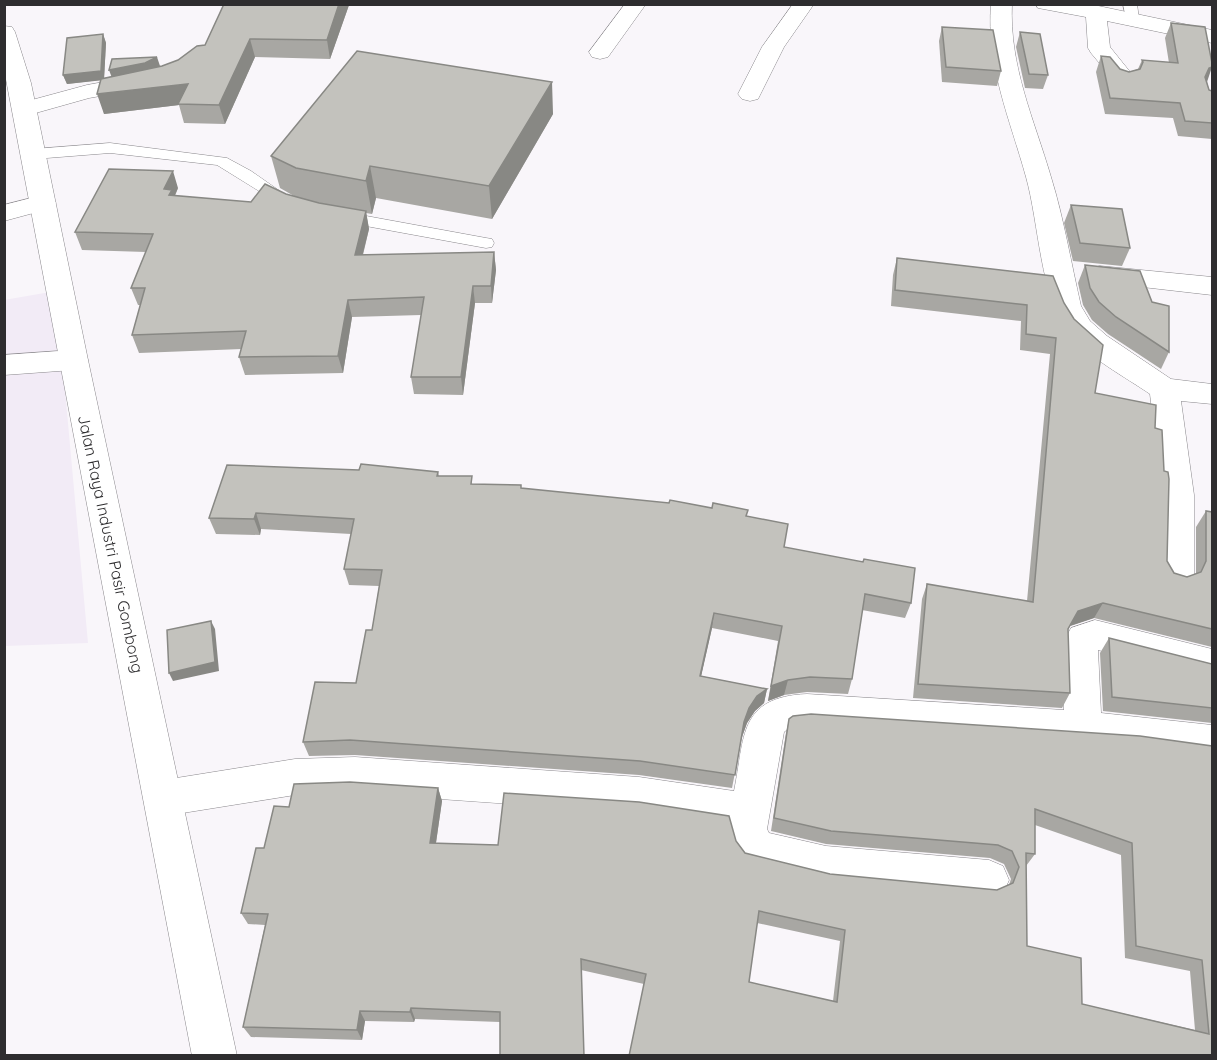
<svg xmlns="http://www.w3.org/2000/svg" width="1217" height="1060" viewBox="0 0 1217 1060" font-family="Quicksand,sans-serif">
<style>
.built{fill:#f2ebf6}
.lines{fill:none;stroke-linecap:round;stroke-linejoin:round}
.service-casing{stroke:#89878b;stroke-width:1}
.minor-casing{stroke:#89878b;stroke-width:1}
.secondary-casing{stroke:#89878b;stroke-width:1}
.service{fill:#fff;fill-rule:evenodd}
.minor{fill:#fff;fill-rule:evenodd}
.secondary{fill:#fff;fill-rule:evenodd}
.wall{fill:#a8a7a3;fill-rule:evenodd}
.shaded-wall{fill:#888884}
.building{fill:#c3c2bd;stroke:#888884;stroke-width:1.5;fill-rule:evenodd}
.labels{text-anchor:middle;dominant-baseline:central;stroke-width:4.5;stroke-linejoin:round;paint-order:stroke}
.street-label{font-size:16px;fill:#2e2d2f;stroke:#fff}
</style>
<rect width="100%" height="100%" fill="#f9f6fa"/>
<polygon class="built" points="56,291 88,643 5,646 4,300"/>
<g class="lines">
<defs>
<g id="service">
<polygon points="1123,4 1137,4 1139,19 1137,22 1127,22"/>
<polygon points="110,143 227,158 251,171 294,201 292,204 280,204 217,165 110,153 34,159 26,154 34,149"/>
<polygon points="339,211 486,238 492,239 494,243 492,247 486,248 333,220 331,216 333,212"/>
</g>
<g id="minor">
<polygon points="625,4 646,4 608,57 600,59 592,57 589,52"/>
<polygon points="793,4 814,4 784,47 758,99 750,101 742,99 738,94 762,47"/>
<path d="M991,4H1012C1009,66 1034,119 1051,177C1064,219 1071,263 1081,306L1090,321L1107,336L1171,379L1212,384V404L1181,401L1194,495V576L1189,586L1177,590L1165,586L1160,576L1162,495L1150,394C1125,377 1088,357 1069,334C1040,297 1039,223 1026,177C1010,119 986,66 991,4Z"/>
<polygon points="1035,4 1089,4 1212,30 1212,43 1107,21 1110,47 1135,78 1132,83 1124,85 1116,83 1091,53 1088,48 1086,17 1038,8"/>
<polygon points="143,75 151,77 154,82 151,87 89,98 25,116 17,114 13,109 17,104 87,85"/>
<polygon points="43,195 52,198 56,203 52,208 4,221 4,205"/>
<polygon points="1100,266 1212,277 1212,295 1090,281 1086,275 1090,269"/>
<polygon points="73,350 83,353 88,360 83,367 73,370 4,375 4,355"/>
<path d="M1095,620L1212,649V679L1098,650L1101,713L1212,725V759L1130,748L807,726L789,728L784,732L767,829L769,833L826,846L989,860L1003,866L1009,880L1003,894L989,900L826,884L757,868L743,863L736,853L728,827L639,813L355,793L295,795L164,816L150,811L144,798L150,785L164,780L295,759L355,757L639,777L734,791C745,737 738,697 807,694L1064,710L1062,645L1071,628Z"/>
</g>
<polygon id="secondary" points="4,26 12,27 15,32 31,83 88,360 237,1056 192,1056 4,69"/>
</defs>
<use href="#service" class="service-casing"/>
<use href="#minor" class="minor-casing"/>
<use href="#secondary" class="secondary-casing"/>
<use href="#service" class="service"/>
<use href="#minor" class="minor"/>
<use href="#secondary" class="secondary"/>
</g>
<g class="wall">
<polygon points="224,4 349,5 330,59 255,57 225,124 184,123 179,105 104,114 100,80 67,84 63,75 103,34 106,43 104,78 160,66 157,67 162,66 178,60 205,45"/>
<polygon points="1171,23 1207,82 1209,90 1212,91 1212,139 1178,136 1173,118 1105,114 1096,72 1101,56 1120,69 1129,72 1138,69 1142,60 1169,63 1165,38"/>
<polygon points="942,27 1001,71 997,86 942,82 939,41"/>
<polygon points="1020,32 1048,75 1043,89 1025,88 1016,47"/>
<polygon points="553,114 492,219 376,198 372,214 366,213 369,229 363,255 494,252 496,270 492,303 475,303 463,395 414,394 411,377 421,315 352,317 343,373 245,375 239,357 242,349 139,353 132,335 140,305 138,305 131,288 146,252 82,250 75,232 178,188 175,196 251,202 286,194 294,196 280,188 271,156"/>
<polygon points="1071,205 1130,248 1122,266 1073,261 1064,223"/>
<polygon points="897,258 1053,276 1095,393 1155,428 1167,561 1174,573 1187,577 1196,574 1196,527 1206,511 1212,512 1212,647 1094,618 1070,626 1068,630 1070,693 1062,708 913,698 922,599 927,584 1027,601 1050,354 1020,350 1021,321 891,306 893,275"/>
<polygon points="1085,265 1169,352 1161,369 1108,334 1092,320 1083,305 1078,283"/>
<polygon points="1212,332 1212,374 1211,336"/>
<polygon points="438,472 439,476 473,484 521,485 521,489 747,516 784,547 911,603 905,618 862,610 852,679 848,694 807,692 784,695 768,701 778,641 712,628 701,676 767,689 764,703 755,711 747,723 742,737 732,788 639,775 355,755 309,756 303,742 356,683 372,630 379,586 349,585 344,569 351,534 261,529 260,535 216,534 209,518"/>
<polygon points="1109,638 1212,664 1212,724 1212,723 1103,711 1100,653"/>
<path d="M789,719L1212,746V1056L644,984L581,970L500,1022L415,1019L414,1022L365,1021L362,1040L251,1037L243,1027L265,925L248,924L241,913L264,848L438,788L442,801L436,843L498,845L736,841L745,853L830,874L997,890L1009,885L1011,879L1004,864L990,858L826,844L771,831L786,733ZM1035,825L1121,855L1125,958L1190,971L1195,1030L1082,1004L1027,946L1026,866L1035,854ZM757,923L840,941L833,1001L749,982Z"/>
</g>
<g class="shaded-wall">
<polygon points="339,4 349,5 330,59 327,40"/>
<polygon points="103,34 106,43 104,80 67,84 63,75"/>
<polygon points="250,39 255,57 225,124 219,105"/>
<polygon points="157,57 160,66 148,72 112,78 109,70"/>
<polygon points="1212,67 1207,82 1202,84 1209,68"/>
<polygon points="552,82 553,114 492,219 489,186"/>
<polygon points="188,84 178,104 179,105 104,114 97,94"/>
<polygon points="370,166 376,198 372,214 366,181"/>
<polygon points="173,171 178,188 174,197 178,207 164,189"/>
<polygon points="366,211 369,229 358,273 355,255"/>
<polygon points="494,252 496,270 492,303 491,286"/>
<polygon points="473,286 475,303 463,395 461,377"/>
<polygon points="348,300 352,317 343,373 338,356"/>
<polygon points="256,513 261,529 260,535 254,519"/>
<polygon points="1103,603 1094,618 1070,626 1078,611"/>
<polygon points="714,613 712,628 698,690 700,676"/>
<polygon points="211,621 215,629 219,671 173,681 169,673"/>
<polygon points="788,680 784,695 768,701 771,686"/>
<polygon points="767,689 764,703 755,711 747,723 742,737 744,722 749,708 757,696"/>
<polygon points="438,788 442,801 434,856 430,843"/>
<polygon points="411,1008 415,1019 414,1022 410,1012"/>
<polygon points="360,1011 365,1021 362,1040 357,1030"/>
</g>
<g class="building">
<polygon points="224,4 339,4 327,40 250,39 219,105 178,104 188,84 97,94 101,79 162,66 178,60 197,46 205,45"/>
<polygon points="1171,23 1205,27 1212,63 1212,67 1209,68 1205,77 1209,90 1212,91 1212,123 1185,121 1180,103 1110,98 1101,56 1110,57 1120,69 1129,72 1140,69 1143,62 1142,60 1178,63"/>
<polygon points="942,27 993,30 1001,71 946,67"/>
<polygon points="1020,32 1040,34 1048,75 1029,74"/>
<polygon points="103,34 101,71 63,75 67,38"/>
<polygon points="357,51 552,82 489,186 370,166 366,181 296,168 271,156"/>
<polygon points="157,57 145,63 109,70 112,59"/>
<polygon points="109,169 173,171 164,189 172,190 169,195 251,202 265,184 286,194 319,203 366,211 355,255 494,252 491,286 473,286 461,377 411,377 424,297 348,300 338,356 239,357 246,331 132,335 145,288 131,288 153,234 75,232"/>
<polygon points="1071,205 1122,209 1130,248 1080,243"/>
<polygon points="897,258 1053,276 1064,303 1074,319 1103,345 1095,393 1156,405 1155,428 1162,430 1164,471 1168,472 1169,479 1167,561 1174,573 1187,577 1201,572 1206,561 1206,511 1212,512 1212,629 1103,603 1078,611 1068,629 1070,693 918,684 927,584 1033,602 1056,338 1026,334 1027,305 895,290"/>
<polygon points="1085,265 1140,271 1152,302 1169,306 1169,352 1116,317 1099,302 1090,288"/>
<polygon points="361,464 438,472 437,476 472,476 471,484 521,485 521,488 669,503 670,500 712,508 713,503 748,510 746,516 788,524 784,547 863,562 864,559 915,568 911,603 865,594 852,679 810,677 788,680 771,686 782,626 714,613 700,676 767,689 757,696 749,708 744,722 735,775 640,761 350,740 303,742 315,682 356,683 366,630 372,630 382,570 344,569 354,519 256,513 254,519 209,518 227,465 359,470"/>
<polygon points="211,621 215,662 169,673 167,630"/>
<polygon points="1109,638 1212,664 1212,708 1112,697"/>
<path d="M811,714L1140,736L1212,746V1056H629L646,974L581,959L584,1056H500V1012L411,1008L410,1012L360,1011L357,1030L243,1027L268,914L241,913L256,848H264L274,806L289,807L294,784L350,782L438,788L430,843L498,845L504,793L639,802L729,816L736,841L745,853L830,874L997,890L1013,883L1019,867L1012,851L998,845L831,831L774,818L789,719L793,716ZM1035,809L1132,843L1136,946L1202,960L1209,1034L1082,1004L1081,958L1027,946L1026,853L1035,854ZM759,911L845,930L837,1002L749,982Z"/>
</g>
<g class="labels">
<g class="street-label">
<text transform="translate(111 544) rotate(78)">Jalan Raya Industri Pasir Gombong</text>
</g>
</g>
<rect width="1217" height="1060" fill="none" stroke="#2e2d2f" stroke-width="12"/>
</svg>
